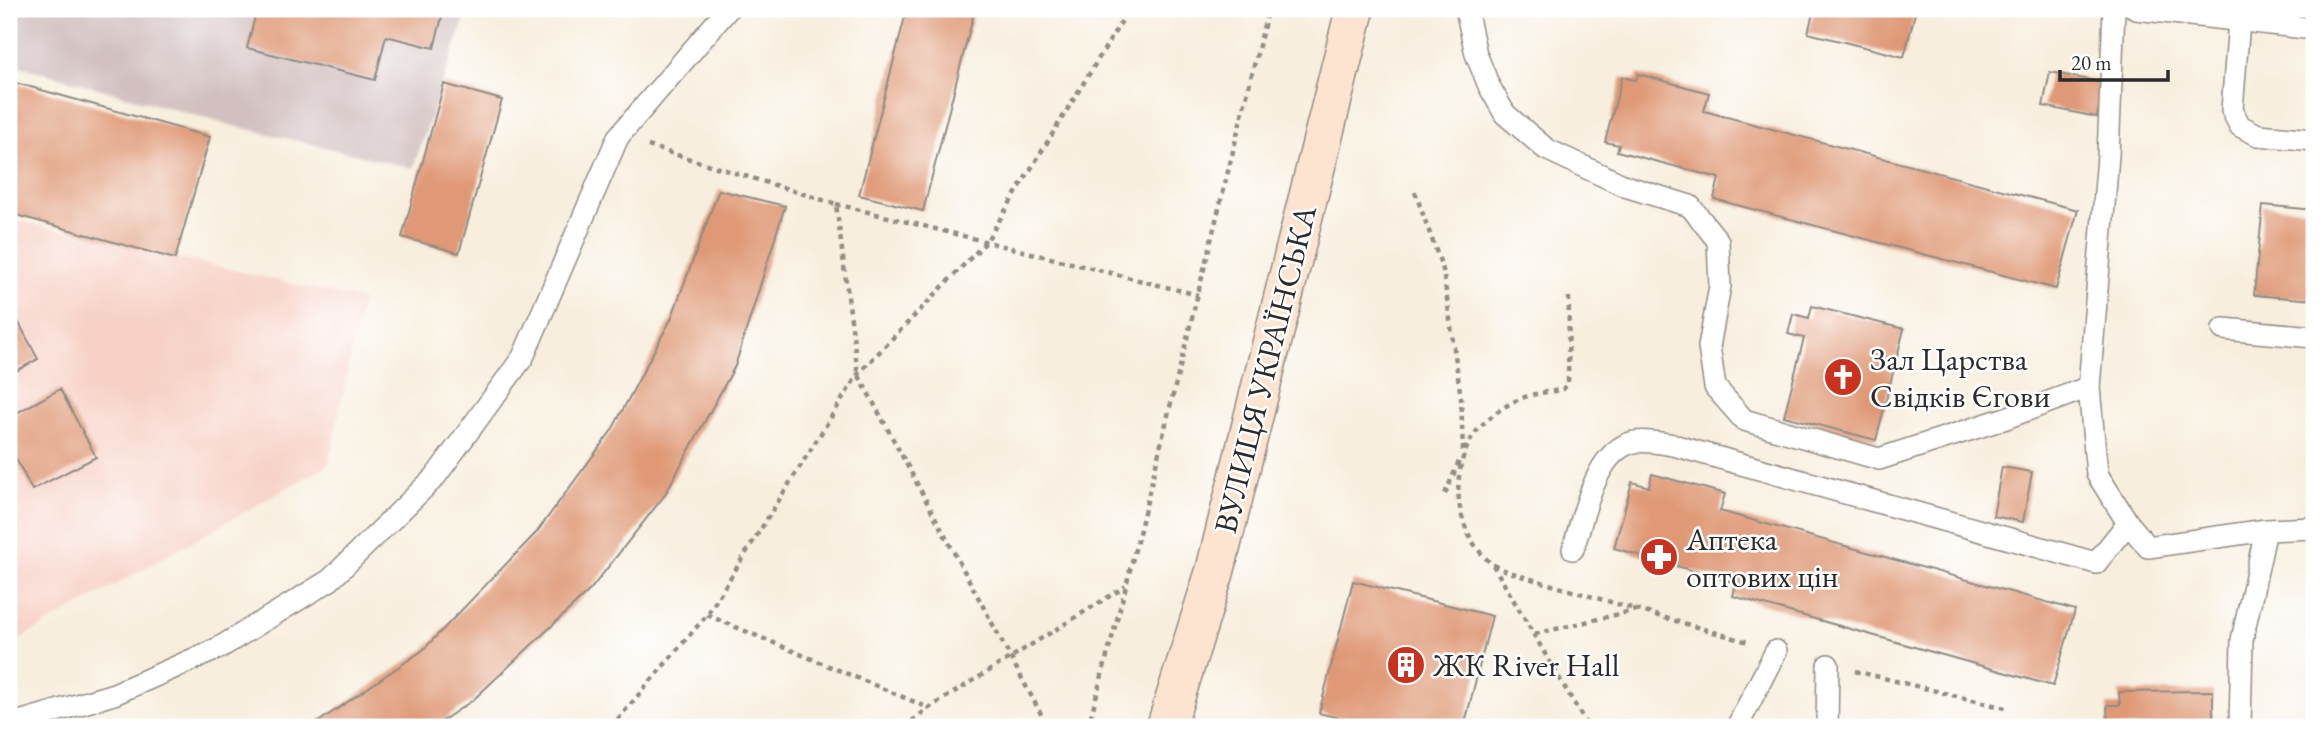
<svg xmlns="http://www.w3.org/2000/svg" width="2323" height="736" viewBox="0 0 2323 736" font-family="'EB Garamond',serif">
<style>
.built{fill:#f7d1c6}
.industrial{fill:#d2bfbf}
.building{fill:#df9976}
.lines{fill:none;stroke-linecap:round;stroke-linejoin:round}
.service-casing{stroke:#918c84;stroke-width:24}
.secondary-casing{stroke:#918c84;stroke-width:41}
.path{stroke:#918c84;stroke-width:4.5;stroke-dasharray:5 5;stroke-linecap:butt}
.service{stroke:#fff;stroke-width:21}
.secondary{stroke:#fde4d1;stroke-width:38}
.labels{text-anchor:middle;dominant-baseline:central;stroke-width:5;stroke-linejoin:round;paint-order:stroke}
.poi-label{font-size:32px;fill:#2b2b2b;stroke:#fff;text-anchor:start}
.street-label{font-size:32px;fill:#2b2b2b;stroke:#fff}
</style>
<rect width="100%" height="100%" fill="#fff"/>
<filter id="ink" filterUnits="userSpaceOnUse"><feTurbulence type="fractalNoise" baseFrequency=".0143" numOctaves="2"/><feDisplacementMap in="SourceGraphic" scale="14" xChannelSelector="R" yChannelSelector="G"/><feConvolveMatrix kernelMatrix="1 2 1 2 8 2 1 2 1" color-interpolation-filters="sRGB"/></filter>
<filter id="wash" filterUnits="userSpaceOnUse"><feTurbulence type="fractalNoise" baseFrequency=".00686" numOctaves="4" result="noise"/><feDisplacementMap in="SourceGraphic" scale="28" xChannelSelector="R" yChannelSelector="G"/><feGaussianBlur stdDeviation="1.57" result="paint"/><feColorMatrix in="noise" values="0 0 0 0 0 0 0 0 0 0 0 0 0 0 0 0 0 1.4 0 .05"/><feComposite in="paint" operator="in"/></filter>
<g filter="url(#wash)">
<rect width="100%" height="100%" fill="#f7eedd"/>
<polygon class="built" points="9,218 362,300 328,465 9,645"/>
<polygon class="industrial" points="9,9 468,9 413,168 222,123 9,63"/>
<g id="blocks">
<g class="building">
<polygon points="257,9 444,9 434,48 386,36 375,80 247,48"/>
<polygon points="907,9 975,9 923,211 859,195"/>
<polygon points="1814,9 1916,9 1904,57 1808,33"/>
<polygon points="2050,72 2104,83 2097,117 2043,106"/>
<polygon points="1638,74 1709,93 1704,111 2078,210 2056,289 1714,199 1719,178 1617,151 1619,145 1605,142 1622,77 1636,80"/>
<polygon points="9,81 210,137 175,259 9,213"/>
<polygon points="444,84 502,100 459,253 402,237"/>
<polygon points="719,190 785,206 735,366 664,496 590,590 473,700 433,727 311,727 423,650 536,533 612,430 671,319"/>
<polygon points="2263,205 2314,210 2314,300 2254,295"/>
<polygon points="9,304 38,359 9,375"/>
<polygon points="1812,306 1904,329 1876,440 1784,416 1804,338 1788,334 1793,314 1809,318"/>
<polygon points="60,389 96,457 32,490 9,445 9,412 11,416"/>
<polygon points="2002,467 2032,472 2023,522 1993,516"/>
<polygon points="1652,474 1725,494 1720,511 2075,610 2053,686 1733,596 1736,583 1614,548 1632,482 1649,487"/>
<polygon points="1353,581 1492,616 1464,727 1377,727 1319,713"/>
<polygon points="2213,691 2213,727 2108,727 2107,705 2120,705 2119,692"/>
</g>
</g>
</g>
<g filter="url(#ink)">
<use href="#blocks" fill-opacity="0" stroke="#918c84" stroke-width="2"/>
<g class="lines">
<defs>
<g id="service">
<polyline points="1466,9 1476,54 1489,86 1505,114 1546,149 1625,186 1690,206 1718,241 1720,286 1709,347 1715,387 1744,420 1879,459 2006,418 2089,387"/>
<polyline points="2114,9 2108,156 2089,387 2097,474 2128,523 2148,547 2266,530 2314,528"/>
<polyline points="2136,9 2314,29"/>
<polyline points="2239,21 2232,110 2240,126 2258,135 2314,140"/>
<polyline points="2223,329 2314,337"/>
<path d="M1573,549C1584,516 1595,450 1634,442C1647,440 1660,443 1673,445L2096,563L2128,523"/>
<polyline points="9,725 114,694 219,648 330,580 435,477 523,357 618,137 728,9"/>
<polyline points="1737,727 1776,651"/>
<polyline points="1827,727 1828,665"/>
<polyline points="2240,727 2242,640 2266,530"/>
</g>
<polyline id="secondary" points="1166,727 1215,571 1355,9"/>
</defs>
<use href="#service" class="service-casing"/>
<use href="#secondary" class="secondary-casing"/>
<g class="path">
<polyline points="648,146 836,204 858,374 1048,727"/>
<polyline points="1415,192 1443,270 1461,398 1463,451"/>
<polyline points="836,204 1198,295"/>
<path d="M1569,297L1568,382L1563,389C1553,392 1542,392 1532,395C1514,399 1493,413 1481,426C1447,463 1452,531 1491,563C1499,569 1511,572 1521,576L1748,642"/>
<polyline points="1445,494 1460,459"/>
<polyline points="1493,565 1588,727"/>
<polyline points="707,615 929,708"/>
<polyline points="1535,634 1636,610"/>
<polyline points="1855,671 2009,709"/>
<polyline points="1286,723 1303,727"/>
<polyline points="611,727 707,615 858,374 986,242 1129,9"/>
<polyline points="904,727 929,708 1126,586"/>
<polyline points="1088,727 1126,586 1268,9"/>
</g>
<use href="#service" class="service"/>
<use href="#secondary" class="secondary"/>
</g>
</g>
<defs>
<symbol id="church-disc" viewBox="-11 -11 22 22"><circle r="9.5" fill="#c8321e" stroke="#fff"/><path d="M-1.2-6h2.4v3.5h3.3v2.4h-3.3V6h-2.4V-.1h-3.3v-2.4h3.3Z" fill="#fff"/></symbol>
<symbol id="pharmacy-disc" viewBox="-11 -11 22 22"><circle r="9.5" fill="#c8321e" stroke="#fff"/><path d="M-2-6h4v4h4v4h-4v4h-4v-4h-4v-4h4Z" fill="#fff"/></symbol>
<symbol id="building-disc" viewBox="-11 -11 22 22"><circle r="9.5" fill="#c8321e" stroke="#fff"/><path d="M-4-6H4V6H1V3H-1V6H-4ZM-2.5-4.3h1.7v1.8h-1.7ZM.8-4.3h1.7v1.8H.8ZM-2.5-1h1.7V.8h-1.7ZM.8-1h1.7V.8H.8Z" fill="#fff"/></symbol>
</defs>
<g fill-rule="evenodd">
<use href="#church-disc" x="1821" y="355" width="44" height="44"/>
<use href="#pharmacy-disc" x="1637" y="535" width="44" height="44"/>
<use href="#building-disc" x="1384" y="643" width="44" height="44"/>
</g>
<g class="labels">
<g class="poi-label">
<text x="1870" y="359">Зал Царства<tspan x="1870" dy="37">Свідків Єгови</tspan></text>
<text x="1686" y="539">Аптека<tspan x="1686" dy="37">оптових цін</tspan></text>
<text x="1433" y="665">ЖК River Hall</text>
</g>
<g class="street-label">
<text transform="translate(1265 369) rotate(-76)">ВУЛИЦЯ УКРАЇНСЬКА</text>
</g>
</g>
<rect width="2323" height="736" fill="none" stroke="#fff" stroke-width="35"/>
<path d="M2060 70v10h108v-10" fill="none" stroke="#2b2b2b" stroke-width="3.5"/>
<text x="2071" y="70" font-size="21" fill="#2b2b2b" stroke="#ffffff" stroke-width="5" paint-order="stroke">20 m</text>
</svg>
